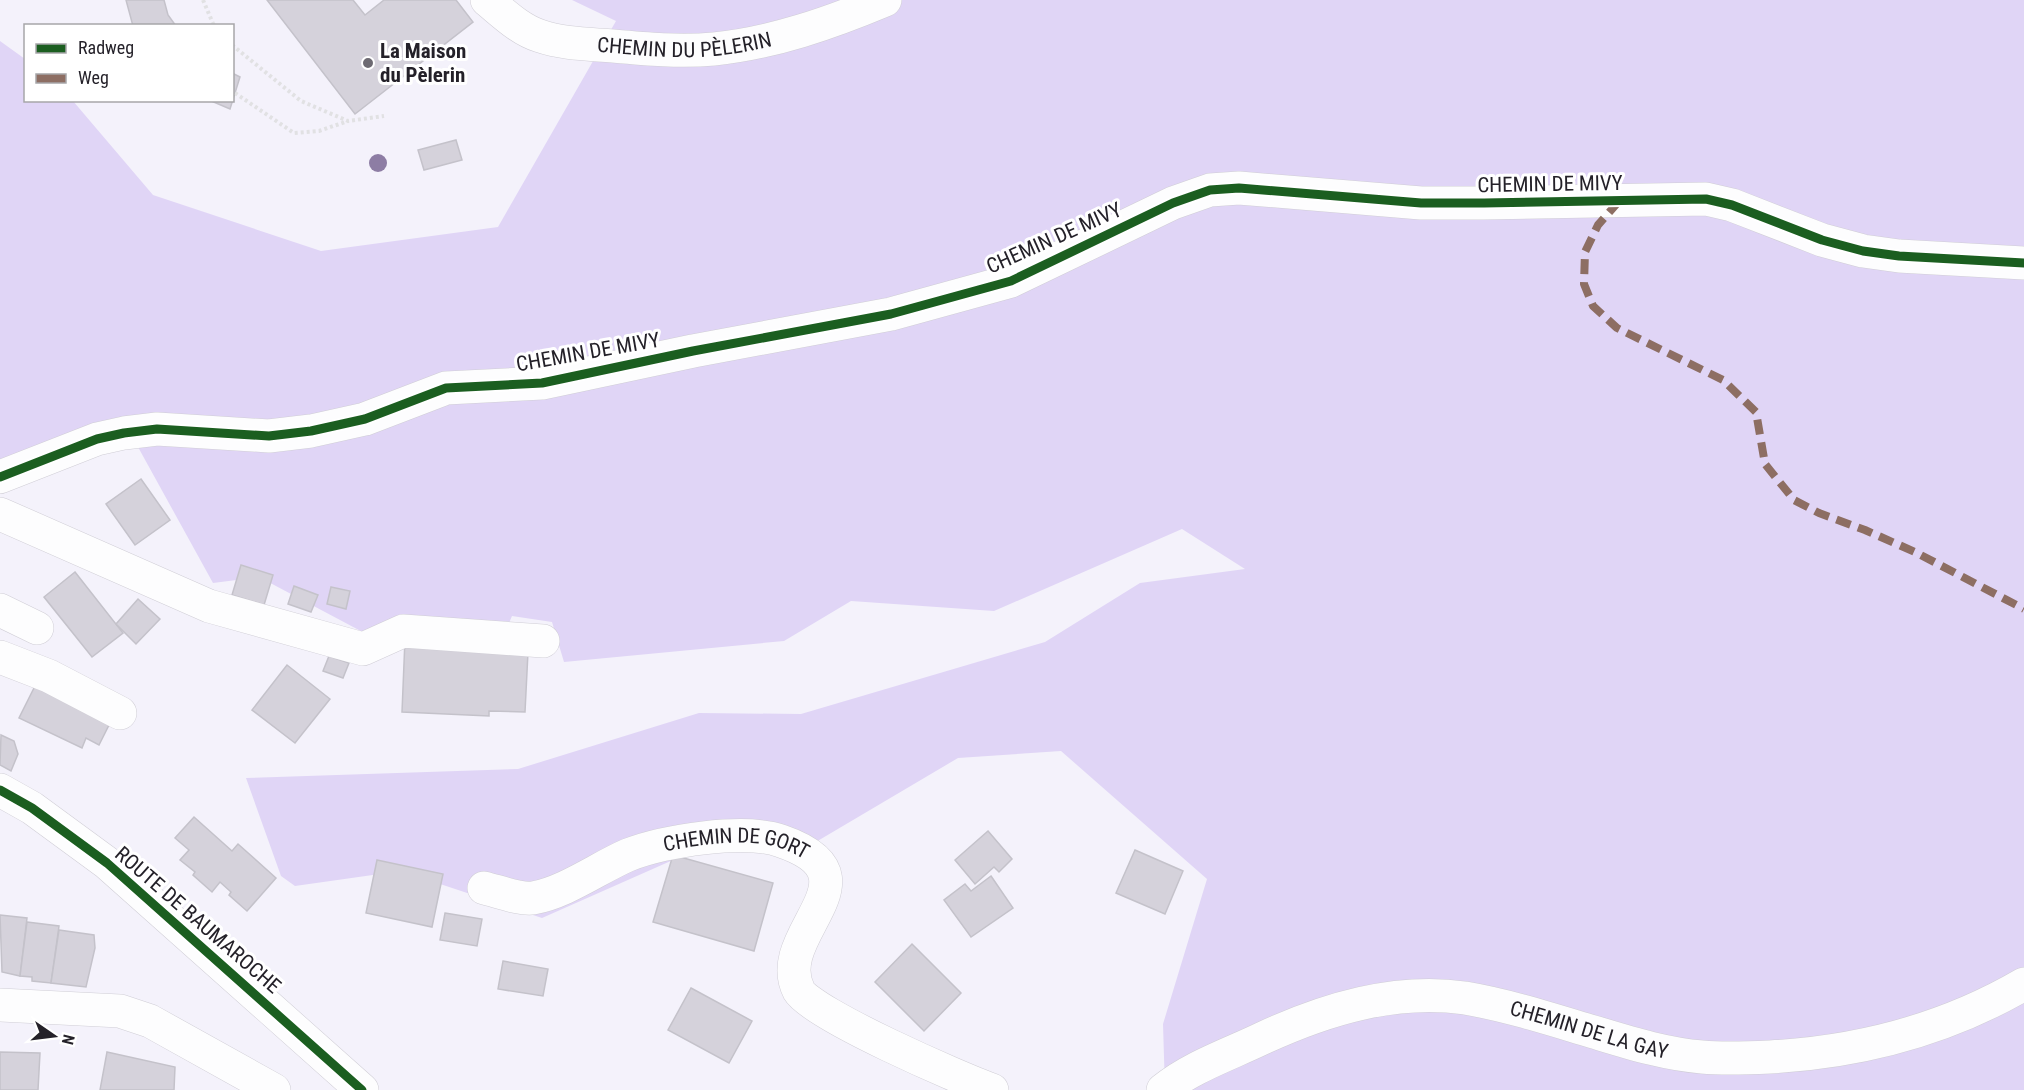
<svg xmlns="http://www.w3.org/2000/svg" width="2024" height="1090" viewBox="0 0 2024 1090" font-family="'Roboto Condensed',sans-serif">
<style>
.green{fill:#e0d5f6}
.building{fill:#d5d2db;stroke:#c4c2ca;stroke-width:1.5}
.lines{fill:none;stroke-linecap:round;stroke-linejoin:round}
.minor-casing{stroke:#d0ced6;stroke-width:34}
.path{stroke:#e1e1e3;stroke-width:4;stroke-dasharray:3 3;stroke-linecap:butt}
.minor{stroke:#fdfdfe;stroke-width:33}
.quiet{stroke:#8d6e63;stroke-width:8;stroke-dasharray:15 8;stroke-linecap:butt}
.cycleway-casing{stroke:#fff;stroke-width:13}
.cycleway{stroke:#1b5e20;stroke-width:9}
.tree{fill:#8d7da4}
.poi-dot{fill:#6d6a72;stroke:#fff;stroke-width:2}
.labels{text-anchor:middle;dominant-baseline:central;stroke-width:6;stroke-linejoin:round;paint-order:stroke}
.street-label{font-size:21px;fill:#242129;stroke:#fff}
.poi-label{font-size:21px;font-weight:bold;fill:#242129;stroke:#fff;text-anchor:start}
</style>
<rect width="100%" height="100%" fill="#f4f2fb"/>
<polygon class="green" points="572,0 2024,0 2024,1090 1165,1090 1163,1024 1207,879 1061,751 958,758 804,849 725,837 542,918 401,871 295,886 281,876 246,778 518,769 699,713 801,714 1045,642 1140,583 1245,569 1182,529 994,611 851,601 784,641 564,662 552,622 512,616 498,648 389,646 259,577 213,583 138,447 33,466 0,485 0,41 25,59 26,100 73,101 153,195 321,251 498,227 616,21"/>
<g class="building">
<polygon points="126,0 164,0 168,15 176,26 133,26"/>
<polygon points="267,0 353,0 365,15 384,0 456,0 473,22 355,114"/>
<polygon points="232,73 240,77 230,109 209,100 232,100"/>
<polygon points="456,140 462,160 424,170 418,150"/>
<polygon points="141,479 170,520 135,545 106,504"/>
<polygon points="241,565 273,575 264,605 232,595"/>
<polygon points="75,572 123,633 92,657 44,597"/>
<polygon points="294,586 318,595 311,612 288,604"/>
<polygon points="331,587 350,591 346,609 327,604"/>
<polygon points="138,599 160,619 136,644 116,624"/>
<polygon points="405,639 528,652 525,712 489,711 489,716 402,712"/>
<polygon points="329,656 349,663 343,678 323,671"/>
<polygon points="287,665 330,699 295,743 252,710"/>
<polygon points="37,682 112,719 99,745 86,738 82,748 19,718"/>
<polygon points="1,735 14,741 18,754 11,771 0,765"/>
<polygon points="194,817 232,851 238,844 276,878 247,911 229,895 231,892 220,882 212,892 193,875 195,872 180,860 189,850 175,838"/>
<polygon points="988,831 1012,859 999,872 994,867 975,884 955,860"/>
<polygon points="1135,850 1183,871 1165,914 1116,893"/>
<polygon points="673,855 773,883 754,951 653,922"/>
<polygon points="377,860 443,874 432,927 366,913"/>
<polygon points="991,876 1013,908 971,937 944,900 965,884 971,891"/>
<polygon points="445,913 482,919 477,946 440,940"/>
<polygon points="0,915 27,918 20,976 2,972"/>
<polygon points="27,922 59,926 51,983 32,981 32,977 20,976"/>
<polygon points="59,930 94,935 95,948 86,987 51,983"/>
<polygon points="912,944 961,993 924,1031 875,982"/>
<polygon points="503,961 548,969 543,996 498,989"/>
<polygon points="691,988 752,1021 729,1063 668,1030"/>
<polygon points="0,1052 40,1053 38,1090 0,1090"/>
<polygon points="107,1052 175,1067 174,1090 100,1090"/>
</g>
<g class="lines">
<defs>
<g id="minor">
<path id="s1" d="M487,0C503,13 520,30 540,36C563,44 589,44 613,46C646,49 680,52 714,49C773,43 830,23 885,0"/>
<polyline points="0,477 97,439 124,433 157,429 269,436 311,431 365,419 446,388 542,383 693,351 891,314 1011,281 1173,203 1210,190 1239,188 1421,203 1484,203 1706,199 1732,205 1822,240 1863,251 1899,256 2024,263"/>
<polyline points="0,514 209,606 363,649 403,631 543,641"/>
<polyline points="0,610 37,628"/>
<polyline points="0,657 49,676 120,713"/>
<polyline points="0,790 32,808 107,863 362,1090"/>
<path id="s2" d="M484,888C497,891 521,900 533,898C566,892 598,868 628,855C664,841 744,828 781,841C886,877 769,934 799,991C812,1014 961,1079 992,1090"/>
<polyline points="0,1005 120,1011 150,1021 274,1090"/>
<path id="s3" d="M1163,1090C1191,1067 1230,1054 1263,1038C1326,1009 1395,988 1465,998C1506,1005 1547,1018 1587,1030C1624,1041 1663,1054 1702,1057C1724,1059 1747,1058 1770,1057C1860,1052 1945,1030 2024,984"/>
</g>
</defs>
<use href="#minor" class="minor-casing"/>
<g class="path">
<polyline points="203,0 214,26"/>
<polyline points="232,45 301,101 348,121 384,116"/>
<polyline points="235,93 294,133 319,131 348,121"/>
</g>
<use href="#minor" class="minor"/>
<polyline class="quiet" points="1619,201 1598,225 1585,252 1584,284 1593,306 1617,328 1723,380 1756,412 1765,464 1794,500 1819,513 1865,530 1915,552 2024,609"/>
<defs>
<g id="cycleway">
<polyline points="0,477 97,439 124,433 157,429 269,436 311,431 365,419 446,388 542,383 693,351 891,314 1011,281 1173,203 1210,190 1239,188 1421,203 1484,203 1706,199 1732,205 1822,240 1863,251 1899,256 2024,263"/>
<polyline points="0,790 32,808 107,863 362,1090"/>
</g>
</defs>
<use href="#cycleway" class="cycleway-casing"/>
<use href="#cycleway" class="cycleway"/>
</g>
<circle class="tree" cx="378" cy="163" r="9"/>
<circle class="poi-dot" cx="368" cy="63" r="6"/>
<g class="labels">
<g class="street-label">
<text stroke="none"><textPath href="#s1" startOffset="210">CHEMIN DU PÈLERIN</textPath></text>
<text transform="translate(1550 184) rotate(-1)">CHEMIN DE MIVY</text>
<text transform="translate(1054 238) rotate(-24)">CHEMIN DE MIVY</text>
<text transform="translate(588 352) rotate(-10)">CHEMIN DE MIVY</text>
<text stroke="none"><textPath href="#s2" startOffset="266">CHEMIN DE GORT</textPath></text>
<text transform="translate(198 920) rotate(41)">ROUTE DE BAUMAROCHE</text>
<text stroke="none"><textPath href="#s3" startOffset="450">CHEMIN DE LA GAY</textPath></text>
</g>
<g class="poi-label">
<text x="380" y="51">La Maison<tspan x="380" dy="24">du Pèlerin</tspan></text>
</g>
</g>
<rect x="24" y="24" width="210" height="78" fill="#ffffff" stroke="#a7a6a9" stroke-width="1.5"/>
<rect x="36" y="44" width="30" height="9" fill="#1b5e20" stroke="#a7a6a9" stroke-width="1.5"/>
<text x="78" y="54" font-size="18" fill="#242129">Radweg</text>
<rect x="36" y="74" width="30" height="9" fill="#8d6e63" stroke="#a7a6a9" stroke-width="1.5"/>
<text x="78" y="84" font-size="18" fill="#242129">Weg</text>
<g transform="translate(54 1036) rotate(104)" stroke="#ffffff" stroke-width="4.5" paint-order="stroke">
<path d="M0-4.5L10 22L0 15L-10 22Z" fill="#242129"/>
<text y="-9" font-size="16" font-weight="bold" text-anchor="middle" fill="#242129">N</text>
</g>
</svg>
